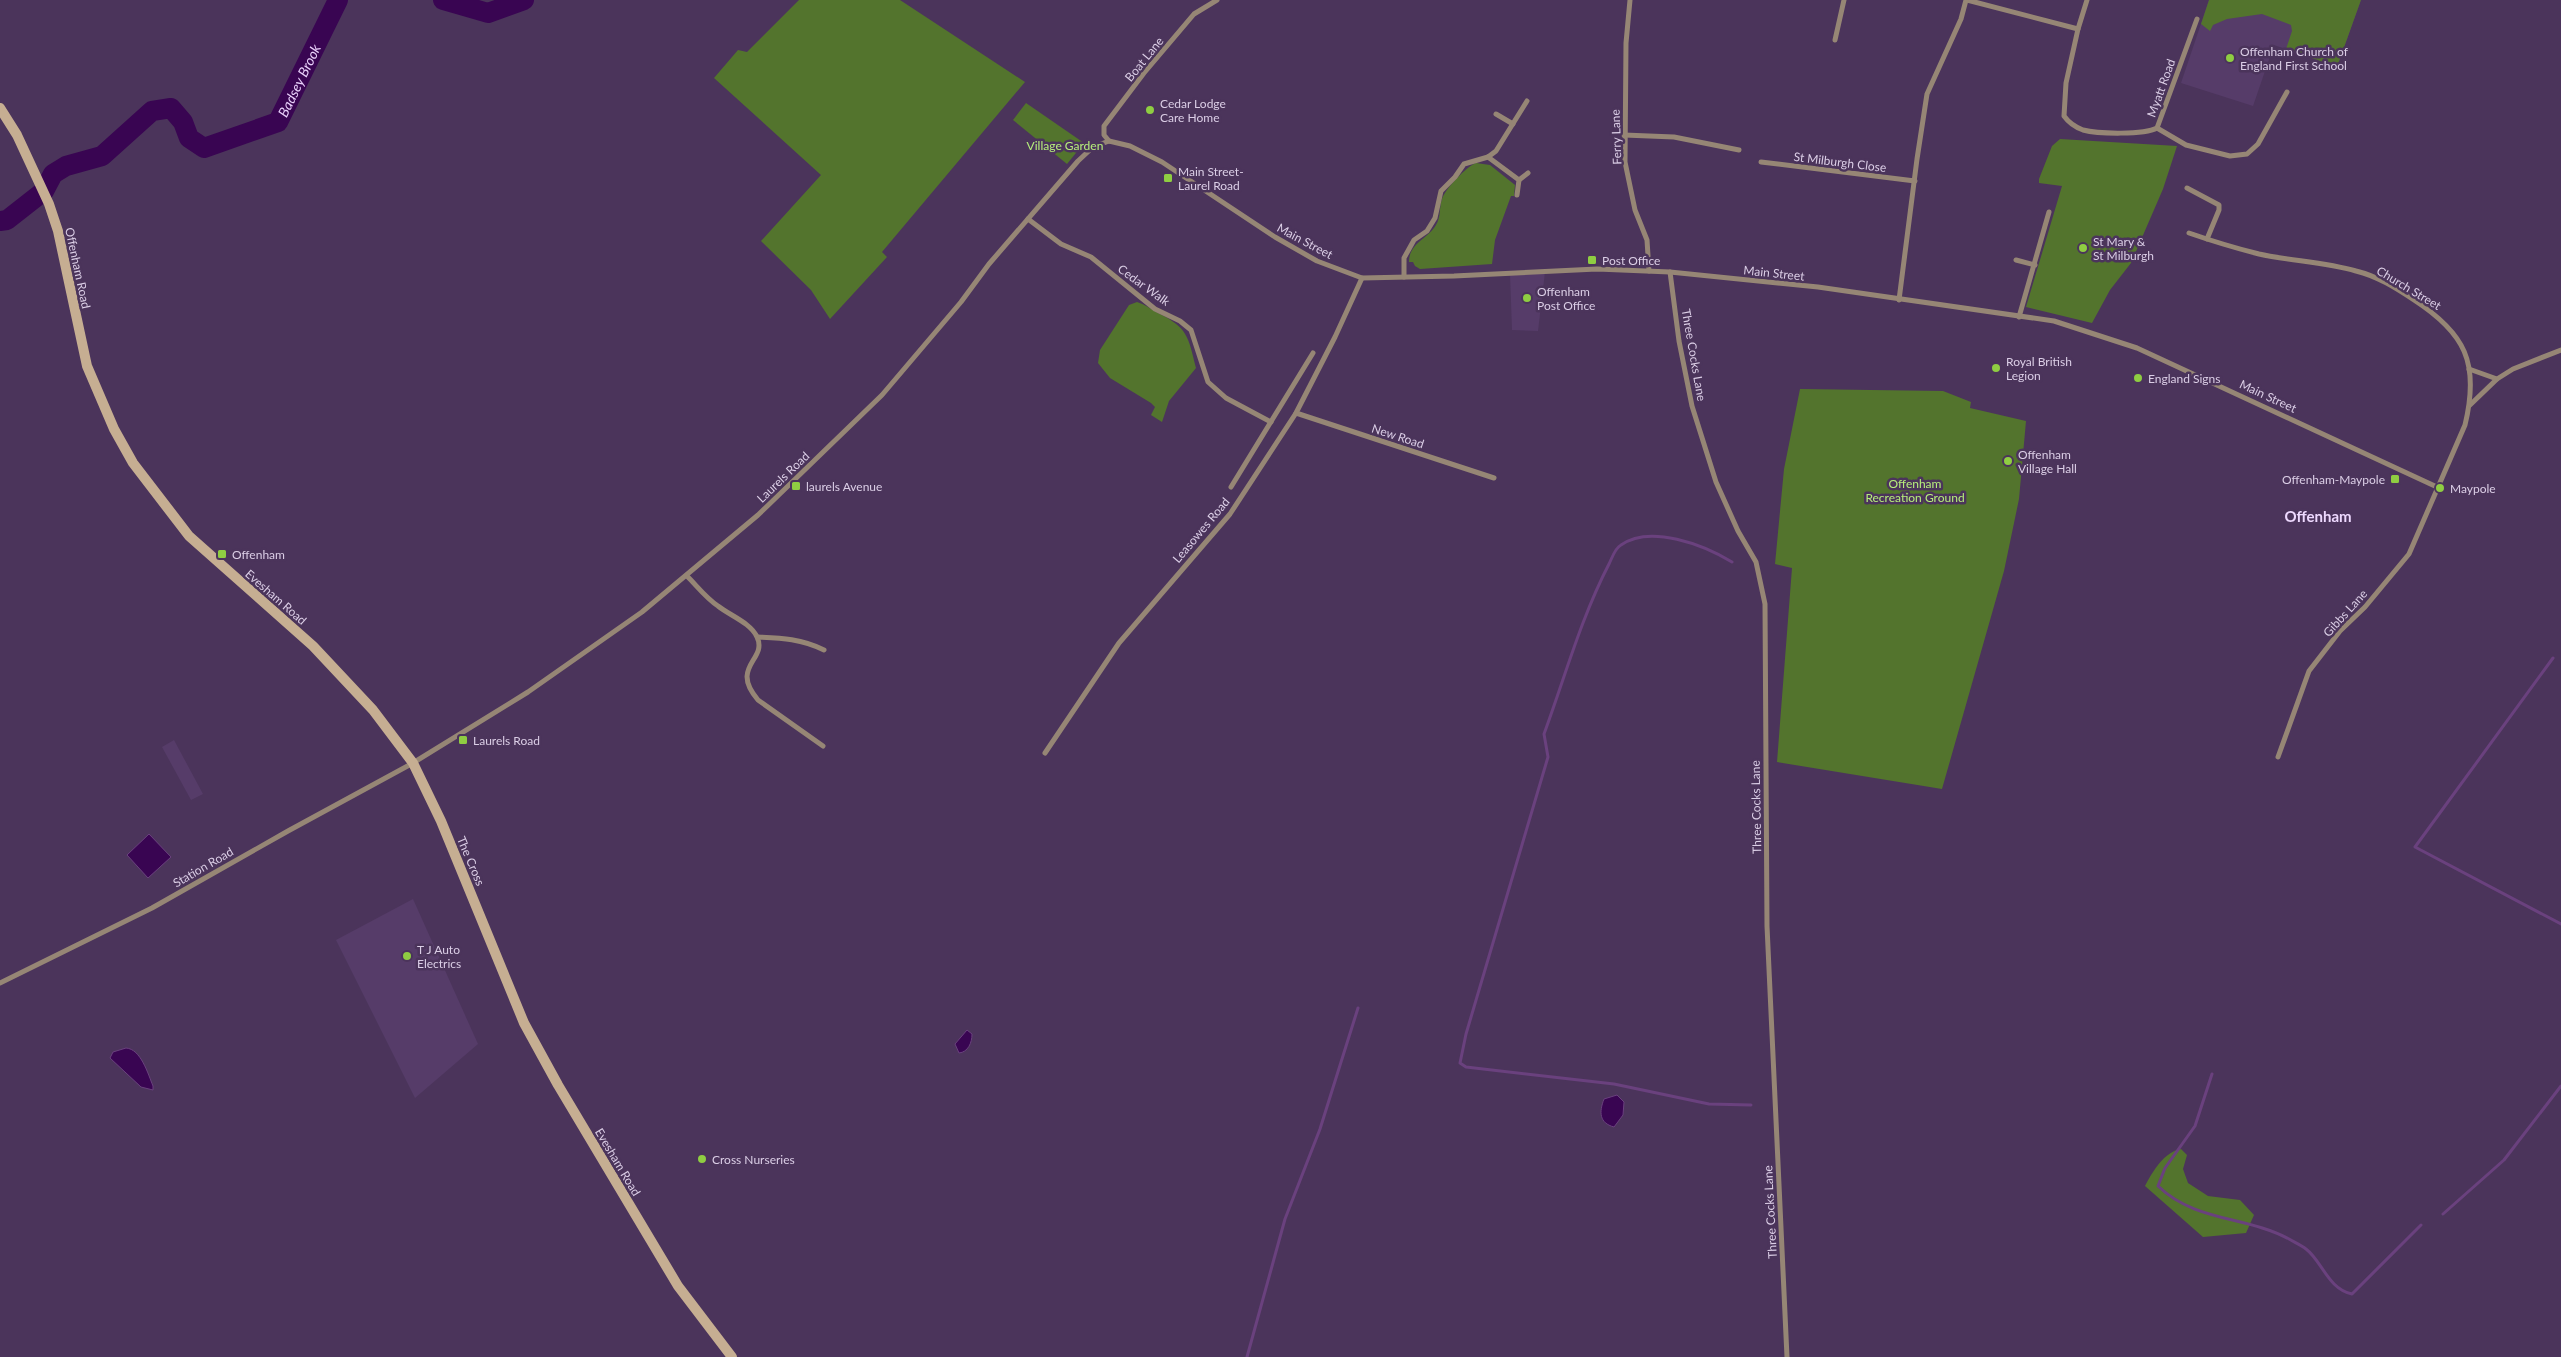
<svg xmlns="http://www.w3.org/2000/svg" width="2561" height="1357" viewBox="0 0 2561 1357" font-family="Lato,sans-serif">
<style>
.built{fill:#563c69}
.green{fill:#53742d}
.water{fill:#390552;stroke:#6a417e}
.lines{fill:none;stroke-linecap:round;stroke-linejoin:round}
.stream{stroke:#6a417e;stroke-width:3}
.river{stroke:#390552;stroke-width:20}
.minor{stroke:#968675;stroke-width:5}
.secondary{stroke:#c6ae92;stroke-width:10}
.poi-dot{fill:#8fcd42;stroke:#4b345b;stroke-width:2}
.labels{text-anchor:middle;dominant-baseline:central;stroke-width:5;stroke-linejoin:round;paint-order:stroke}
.poi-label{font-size:12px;fill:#dbcee6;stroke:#4b345b;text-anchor:start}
.street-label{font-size:12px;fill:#dbcee6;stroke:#4b345b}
.park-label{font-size:12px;fill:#b6ee7b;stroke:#4b345b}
.water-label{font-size:14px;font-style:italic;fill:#ead2fc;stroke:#4b345b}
.quarter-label{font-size:15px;font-weight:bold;fill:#edd8fe;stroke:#4b345b}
</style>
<rect width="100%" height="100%" fill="#4b345b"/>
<g class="built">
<polygon points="2209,0 2361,0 2337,67 2274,45 2253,106 2181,83"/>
<polygon points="1545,272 1538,331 1512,330 1510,274"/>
<polygon points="174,740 203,794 191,800 162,747"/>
<polygon points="413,899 478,1044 415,1098 336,940"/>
</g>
<g class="green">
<polygon points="799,0 900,0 1025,82 882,252 887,257 830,319 811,290 761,241 821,175 714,78 738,50 747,52"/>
<polygon points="2209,0 2361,0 2337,67 2286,49 2292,31 2291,25 2262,14 2227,19 2213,25 2210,31 2201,24"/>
<polygon points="1026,103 1084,143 1067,164 1013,120"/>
<polygon points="2060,139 2177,146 2163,189 2131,263 2110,290 2092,323 2026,307 2062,186 2039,183 2039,179 2052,146"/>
<path d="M1476,163L1490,165L1515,185L1514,196H1511L1495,240L1492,264L1420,269L1415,266L1413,262H1409C1409,243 1428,239 1436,225C1441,217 1439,208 1442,199C1445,189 1467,166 1476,163Z"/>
<path d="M1137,302C1144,304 1151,309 1158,313C1188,328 1188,336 1196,368L1169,401L1162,422L1151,415L1155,407L1151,403L1110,378L1098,363L1100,350L1129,305Z"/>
<polygon points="1800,389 1943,391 1971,402 1970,408 2026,421 2019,499 2004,571 1942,789 1777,762 1792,568 1775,564 1784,469"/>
<path d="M2181,1149L2187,1155L2183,1169L2188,1183L2208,1196L2240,1200L2254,1215L2246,1233L2203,1237L2145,1186C2153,1171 2164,1152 2181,1149Z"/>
</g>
<g class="water">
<polygon points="149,834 171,857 148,878 127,855"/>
<path d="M967,1030L972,1034C972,1043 968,1052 959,1053L955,1044Z"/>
<path d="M126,1048C141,1049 148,1074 153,1086V1090L141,1087L110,1058L113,1052Z"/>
<path d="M1617,1095L1624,1102L1623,1115L1614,1127C1599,1123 1599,1112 1604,1099Z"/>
</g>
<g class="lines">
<g class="stream">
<path d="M1732,562C1704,545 1650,524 1621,545C1615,548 1612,558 1609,564C1581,618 1565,677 1544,734L1548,757L1466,1034L1460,1063L1466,1067L1614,1084L1709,1104L1751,1105"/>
<polyline points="2553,658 2415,847 2561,924"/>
<path d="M2212,1074L2195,1126L2165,1168L2158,1186C2195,1222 2247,1216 2289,1239C2294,1242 2301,1245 2306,1249C2322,1261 2328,1289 2352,1294L2421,1225"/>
<polyline points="2443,1214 2504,1160 2561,1086"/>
<polyline points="1247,1357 1285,1219 1320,1129 1358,1008"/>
</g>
<g class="river">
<polyline points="443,0 488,13 524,0"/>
<path id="s1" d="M0,221L7,220L44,191L53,174L66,166L102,156L152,111L171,108L183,122L189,138L204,148L278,122L338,0"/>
</g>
<g class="minor">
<polyline points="1630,0 1626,43 1625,162 1635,210 1647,240 1649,271"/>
<path d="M1967,0L2078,29L2066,83L2064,116C2069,123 2075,127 2083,130C2098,134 2144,135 2157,128L2197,19"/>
<polyline points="2078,29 2087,0"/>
<polyline points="1835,40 1844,0"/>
<polyline points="1496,114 1513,124"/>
<polyline points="2157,128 2186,145 2230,156 2247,154 2258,144 2287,92"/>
<polyline points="1624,135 1674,137 1739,150"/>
<polyline points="1109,141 1104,135 1104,126 1144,73 1194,14 1217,0"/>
<polyline points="1488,157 1519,180 1517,195"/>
<polyline points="1761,162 1915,181"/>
<polyline points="1519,180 1528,173"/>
<polyline points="2187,188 2219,205 2219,210 2207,239"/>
<polyline points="1028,219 1061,244 1091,257 1155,309 1180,321 1191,330 1208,382 1226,398 1271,422"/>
<path d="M2189,233C2212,241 2235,248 2259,254C2291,261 2324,262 2356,271C2377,276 2396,288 2414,300C2465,333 2480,363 2465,425L2409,554L2365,607L2340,631L2309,671L2278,757"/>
<polyline points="2016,260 2035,265"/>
<polyline points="1670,272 1679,341 1692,406 1716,482 1738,531 1756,562 1765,604 1767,926 1787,1357"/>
<polyline points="1404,277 1404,258 1414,240 1427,231 1435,218 1441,191 1455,177 1464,164 1488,157 1496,151 1527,101"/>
<polyline points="1899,300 1917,159 1927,94 1961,19 1966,0"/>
<polyline points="2019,317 2049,212"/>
<polyline points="2469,369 2497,379"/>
<polyline points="2470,405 2497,379 2513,369 2561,350"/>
<polyline points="1296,413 1494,478"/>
<polyline points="1231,487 1313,353"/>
<path d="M687,576C697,586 706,598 718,606C729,615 751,623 757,637C768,660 729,666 758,700L823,746"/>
<path d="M758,637C782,638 802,639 824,650"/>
<polyline points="1045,753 1119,643 1230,514 1296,413 1335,337 1362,278"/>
<polyline points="0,983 152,908 288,831 413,763 528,692 642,612 758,515 882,395 961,302 989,264 1078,161 1093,147 1109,141 1130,146 1162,162 1275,237 1317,261 1362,278 1454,276 1597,269 1670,272 1818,287 2054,321 2137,348 2437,487"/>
</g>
<polyline class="secondary" points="0,108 17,135 49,204 58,231 87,366 114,429 133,463 189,536 313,646 373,710 413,763 441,821 524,1023 558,1085 678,1286 732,1357"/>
</g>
<g class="poi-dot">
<circle cx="2230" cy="58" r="5"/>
<circle cx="1150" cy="110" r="5"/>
<rect x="1163" y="173" width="10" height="10" rx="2.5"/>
<circle cx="2083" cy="248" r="5"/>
<rect x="1587" y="255" width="10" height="10" rx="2.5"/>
<circle cx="1527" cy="298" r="5"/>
<circle cx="1996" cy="368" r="5"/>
<circle cx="2138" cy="378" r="5"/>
<circle cx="2008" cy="461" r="5"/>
<rect x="2390" y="474" width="10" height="10" rx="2.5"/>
<rect x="791" y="481" width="10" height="10" rx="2.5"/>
<circle cx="2440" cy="488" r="5"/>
<rect x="217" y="549" width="10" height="10" rx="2.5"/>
<rect x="458" y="735" width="10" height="10" rx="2.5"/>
<circle cx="407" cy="956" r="5"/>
<circle cx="702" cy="1159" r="5"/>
</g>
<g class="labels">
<g class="poi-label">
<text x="2240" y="51">Offenham Church of<tspan x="2240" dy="14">England First School</tspan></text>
<text x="1160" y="103">Cedar Lodge<tspan x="1160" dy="14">Care Home</tspan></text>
<text x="1178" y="171">Main Street-<tspan x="1178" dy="14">Laurel Road</tspan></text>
<text x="2093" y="241">St Mary &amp;<tspan x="2093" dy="14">St Milburgh</tspan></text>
<text x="1602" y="260">Post Office</text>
<text x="1537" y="291">Offenham<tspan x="1537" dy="14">Post Office</tspan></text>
<text x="2006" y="361">Royal British<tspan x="2006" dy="14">Legion</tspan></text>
<text x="2148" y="378">England Signs</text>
<text x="2018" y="454">Offenham<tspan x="2018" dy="14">Village Hall</tspan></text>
<text x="2385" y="479" text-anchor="end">Offenham-Maypole</text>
<text x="806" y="486">laurels Avenue</text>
<text x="2450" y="488">Maypole</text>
<text x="232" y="554">Offenham</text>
<text x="473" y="740">Laurels Road</text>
<text x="417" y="949">T J Auto<tspan x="417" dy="14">Electrics</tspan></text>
<text x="712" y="1159">Cross Nurseries</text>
</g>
<g class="street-label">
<text transform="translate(1144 59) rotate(-51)">Boat Lane</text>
<text transform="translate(2161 88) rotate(-70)">Myatt Road</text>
<text transform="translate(1616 137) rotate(-92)">Ferry Lane</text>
<text transform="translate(1840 162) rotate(7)">St Milburgh Close</text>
<text transform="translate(1305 241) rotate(28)">Main Street</text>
<text transform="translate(78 268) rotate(78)">Offenham Road</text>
<text transform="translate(1774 273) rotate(6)">Main Street</text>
<text transform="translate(1144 285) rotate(36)">Cedar Walk</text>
<text transform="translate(2409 288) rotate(31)">Church Street</text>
<text transform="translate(1694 355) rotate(80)">Three Cocks Lane</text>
<text transform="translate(2268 396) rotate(25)">Main Street</text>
<text transform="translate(1398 436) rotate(18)">New Road</text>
<text transform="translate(783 477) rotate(-44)">Laurels Road</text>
<text transform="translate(1201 530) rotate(-50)">Leasowes Road</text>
<text transform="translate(276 597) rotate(41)">Evesham Road</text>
<text transform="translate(2345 613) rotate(-48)">Gibbs Lane</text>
<text transform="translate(1756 807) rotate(-91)">Three Cocks Lane</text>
<text transform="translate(471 861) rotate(67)">The Cross</text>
<text transform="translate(203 867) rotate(-30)">Station Road</text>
<text transform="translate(618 1162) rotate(59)">Evesham Road</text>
<text transform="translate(1770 1212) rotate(-93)">Three Cocks Lane</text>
</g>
<g class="park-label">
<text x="1065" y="145">Village Garden</text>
<text x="1915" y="483">Offenham<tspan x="1915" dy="14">Recreation Ground</tspan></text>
</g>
<g class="water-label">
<text stroke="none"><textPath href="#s1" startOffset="391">Badsey Brook</textPath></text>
</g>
<g class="quarter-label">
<text x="2318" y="516">Offenham</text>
</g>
</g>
</svg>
